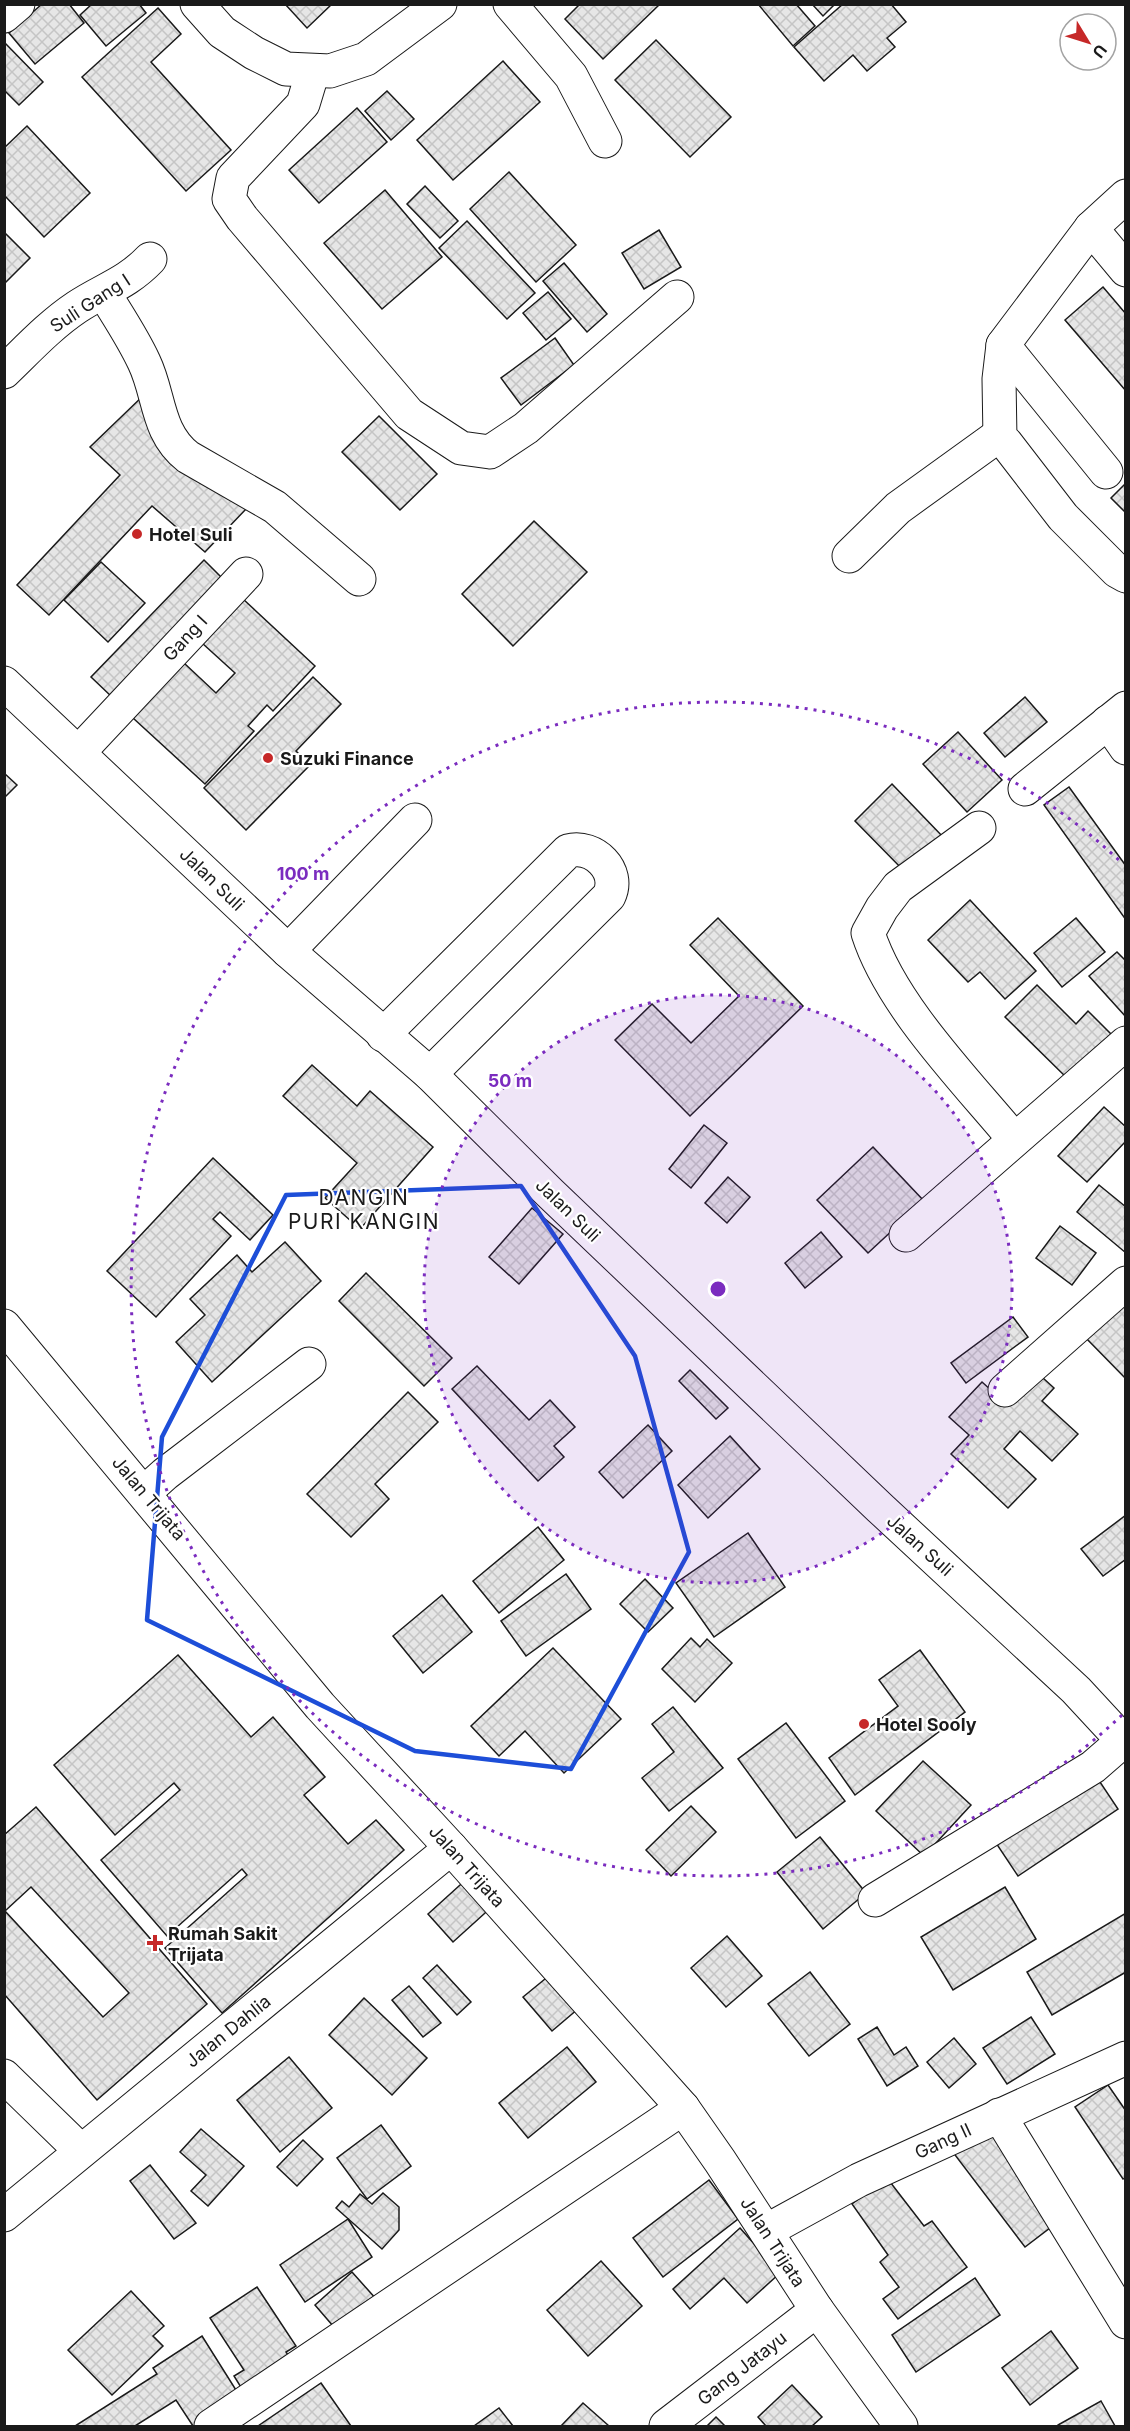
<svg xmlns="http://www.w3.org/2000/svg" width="1130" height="2431" viewBox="0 0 1130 2431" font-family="Inter,sans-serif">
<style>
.building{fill:url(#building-cross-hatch);stroke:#1a1a1a;stroke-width:1.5;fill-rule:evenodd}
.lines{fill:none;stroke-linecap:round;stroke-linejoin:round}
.minor-casing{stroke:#1a1a1a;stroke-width:35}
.major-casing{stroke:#1a1a1a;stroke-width:35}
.minor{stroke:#fff;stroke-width:33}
.major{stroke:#fff;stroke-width:33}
.marked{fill:none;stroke:#1d4ed8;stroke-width:4.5;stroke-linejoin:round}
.ring{fill:none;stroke:#7b2cbf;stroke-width:3;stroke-dasharray:3 6}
.poi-dot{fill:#c62828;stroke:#fff;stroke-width:2}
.labels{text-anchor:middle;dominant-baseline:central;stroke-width:4.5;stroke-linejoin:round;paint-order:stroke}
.street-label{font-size:18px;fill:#1a1a1a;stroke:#fff}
.poi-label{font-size:18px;font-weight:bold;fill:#1a1a1a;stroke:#fff;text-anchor:start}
.quarter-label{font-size:21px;letter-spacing:1.5px;fill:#1a1a1a;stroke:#fff}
.centre{fill:#7b2cbf;stroke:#fff;stroke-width:3}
.ring-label{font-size:18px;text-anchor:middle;font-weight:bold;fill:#7b2cbf;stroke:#fff;stroke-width:4.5;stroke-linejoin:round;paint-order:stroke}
</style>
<defs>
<pattern id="building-cross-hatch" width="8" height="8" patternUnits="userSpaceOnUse" patternTransform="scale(1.5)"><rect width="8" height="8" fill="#e6e6e6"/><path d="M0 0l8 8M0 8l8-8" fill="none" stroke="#c5c5c5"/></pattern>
</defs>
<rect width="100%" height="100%" fill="#fff"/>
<g class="building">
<polygon points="42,4 69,4 84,23 35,64 9,33"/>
<polygon points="92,4 139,4 146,13 106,46 80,15"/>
<polygon points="285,4 332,4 307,28"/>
<polygon points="580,4 660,4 603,59 565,19"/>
<polygon points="758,4 796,4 815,26 793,46"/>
<polygon points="812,4 835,4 823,16"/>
<polygon points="843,4 891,4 906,22 887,38 895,47 867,71 853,55 824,81 794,47"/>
<polygon points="158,8 181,34 151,62 231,150 186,191 82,77"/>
<polygon points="656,40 731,117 690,157 615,80"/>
<polygon points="5,43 43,82 19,105 4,90"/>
<polygon points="503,61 540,102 453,180 417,140"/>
<polygon points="387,91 414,119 391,140 365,111"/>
<polygon points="357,108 387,142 319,203 289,170"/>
<polygon points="27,126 90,193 44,237 4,195 4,148"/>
<polygon points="509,172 576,245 536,282 470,209"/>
<polygon points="425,186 458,221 440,238 407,204"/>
<polygon points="385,190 442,257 382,309 324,243"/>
<polygon points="467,221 535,293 507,319 439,248"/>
<polygon points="659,230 681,267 644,289 622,253"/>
<polygon points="4,232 30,258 4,284"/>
<polygon points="564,263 607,314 587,332 543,281"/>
<polygon points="1103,287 1126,314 1126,391 1065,320"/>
<polygon points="548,292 571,319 546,340 523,313"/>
<polygon points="555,338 574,365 521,405 501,378"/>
<polygon points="147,392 246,509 205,552 152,506 49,615 17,585 120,475 90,447"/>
<polygon points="379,416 437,474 400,510 342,452"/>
<polygon points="1126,483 1126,513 1111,498"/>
<polygon points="534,521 587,572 513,646 462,594"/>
<polygon points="204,560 224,580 112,697 91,677"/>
<polygon points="101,562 145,603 108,642 64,600"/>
<polygon points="243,599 315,666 273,711 267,705 248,726 254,731 205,784 133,718 184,663 216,693 235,673 202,643"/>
<polygon points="313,677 341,704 296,751 310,765 246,830 204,788"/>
<polygon points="1025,697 1047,722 1005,757 984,733"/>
<polygon points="958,732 1002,780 967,812 923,764"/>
<polygon points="4,773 17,785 4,798"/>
<polygon points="892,784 944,838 907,874 855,821"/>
<polygon points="1069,787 1126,866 1126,920 1044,805"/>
<polygon points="970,900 1036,971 1005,999 980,972 968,982 928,940"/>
<polygon points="718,918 803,1006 690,1116 615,1040 652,1004 691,1043 739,996 690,945"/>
<polygon points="1076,918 1105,952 1062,987 1034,953"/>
<polygon points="1117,952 1126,961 1126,1017 1089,976"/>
<polygon points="1037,985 1076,1024 1088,1011 1114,1037 1071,1082 1005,1017"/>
<polygon points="312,1065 357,1106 370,1091 433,1147 360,1229 325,1198 357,1163 283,1096"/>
<polygon points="1104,1107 1126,1127 1126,1141 1087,1182 1058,1156"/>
<polygon points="704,1125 727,1143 691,1188 669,1169"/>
<polygon points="873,1147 924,1201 868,1253 817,1200"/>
<polygon points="213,1158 273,1215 250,1240 220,1212 213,1219 231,1236 156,1317 107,1271"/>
<polygon points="728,1177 750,1197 727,1223 705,1203"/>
<polygon points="1099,1185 1126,1207 1126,1253 1077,1212"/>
<polygon points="532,1208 563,1234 519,1284 489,1257"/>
<polygon points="1060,1226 1096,1253 1072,1285 1036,1258"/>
<polygon points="821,1232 842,1257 805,1288 785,1263"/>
<polygon points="285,1242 321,1281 212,1382 176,1342 205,1315 190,1299 237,1255 252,1272"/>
<polygon points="366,1273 452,1358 424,1386 339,1301"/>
<polygon points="1126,1296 1126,1379 1084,1336"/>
<polygon points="1013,1317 1028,1337 966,1383 951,1363"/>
<polygon points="477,1366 529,1420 550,1400 575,1427 554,1446 564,1457 538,1481 452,1389"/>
<polygon points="1032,1368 1054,1388 1042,1401 1078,1434 1052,1461 1020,1431 1004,1449 1036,1479 1008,1508 951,1454 969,1435 949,1417 982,1382 1002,1400"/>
<polygon points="690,1370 728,1408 716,1419 679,1381"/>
<polygon points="408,1392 438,1422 375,1484 389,1499 351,1537 307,1494"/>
<polygon points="648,1425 672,1451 623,1498 599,1472"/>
<polygon points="730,1436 760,1469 708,1518 678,1485"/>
<polygon points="1126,1515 1126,1559 1103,1576 1081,1549"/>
<polygon points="538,1527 564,1560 499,1613 473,1581"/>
<polygon points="748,1533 785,1587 714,1637 676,1583"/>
<polygon points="566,1574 591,1609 526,1656 501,1621"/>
<polygon points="645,1579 673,1608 648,1632 620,1604"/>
<polygon points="442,1595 472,1632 423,1673 393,1636"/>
<polygon points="691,1638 700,1647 707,1639 732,1663 695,1702 662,1669"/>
<polygon points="553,1648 621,1719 564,1773 525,1731 499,1756 471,1726"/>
<polygon points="920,1650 965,1712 855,1795 829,1758 898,1706 879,1680"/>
<polygon points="178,1655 251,1737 273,1717 325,1777 304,1795 348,1844 376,1820 404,1850 222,2013 165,1948 247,1875 242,1869 167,1936 101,1860 180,1790 174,1783 115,1835 54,1765"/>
<polygon points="673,1707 723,1768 669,1811 642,1778 674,1752 652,1724"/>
<polygon points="786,1723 845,1801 796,1838 738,1759"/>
<polygon points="923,1761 971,1805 924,1856 876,1811"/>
<polygon points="1094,1773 1118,1809 1018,1876 994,1840"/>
<polygon points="691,1806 716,1832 671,1876 646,1850"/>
<path d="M36,1807L207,2004L97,2100L4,1994V1835ZM31,1887L129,1993L103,2017L5,1911Z"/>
<polygon points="820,1837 866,1893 823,1929 777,1872"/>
<polygon points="470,1876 495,1904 453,1942 428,1914"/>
<polygon points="1005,1887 1036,1939 953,1990 921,1937"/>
<polygon points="1126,1913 1126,1972 1052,2015 1027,1972"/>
<polygon points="727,1936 762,1976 726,2007 691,1968"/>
<polygon points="437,1965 471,2002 457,2015 423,1978"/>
<polygon points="556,1970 585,2003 552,2031 523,1997"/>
<polygon points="810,1972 850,2024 809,2056 768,2004"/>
<polygon points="409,1986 441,2023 423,2037 392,2000"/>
<polygon points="364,1998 427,2058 392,2095 329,2035"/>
<polygon points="1031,2017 1055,2054 1007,2084 983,2048"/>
<polygon points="877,2027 894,2055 906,2047 918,2066 887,2086 858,2039"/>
<polygon points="954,2038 976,2064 949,2088 927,2062"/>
<polygon points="567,2047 596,2082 528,2138 499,2103"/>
<polygon points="289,2057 332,2108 280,2152 237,2100"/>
<polygon points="1108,2085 1126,2111 1126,2177 1123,2179 1075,2107"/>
<polygon points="381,2125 411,2166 367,2199 337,2158"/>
<polygon points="987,2125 1059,2221 1025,2247 952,2151"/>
<polygon points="201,2129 244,2166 208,2206 191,2191 206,2175 180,2152"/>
<polygon points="303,2140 323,2159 297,2186 277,2167"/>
<polygon points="150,2165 196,2223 174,2239 130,2181"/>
<polygon points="887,2178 924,2226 932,2221 967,2267 898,2319 883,2299 899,2287 880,2262 888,2255 852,2204"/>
<polygon points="709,2180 738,2219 663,2277 633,2238"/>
<polygon points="383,2193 399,2207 399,2230 382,2249 336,2208 342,2201 349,2207 360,2194 372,2204"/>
<polygon points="348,2219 372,2257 305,2302 280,2265"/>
<polygon points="740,2228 780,2273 747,2303 724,2278 690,2309 673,2289"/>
<polygon points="601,2261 642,2306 588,2356 547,2310"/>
<polygon points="352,2272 377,2300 339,2333 315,2305"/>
<polygon points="975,2278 1000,2315 916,2372 892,2335"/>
<polygon points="257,2287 296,2346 286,2352 295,2365 247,2397 234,2376 244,2370 210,2318"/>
<polygon points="131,2291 164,2326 153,2336 163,2346 112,2395 68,2350"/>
<polygon points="1051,2331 1078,2368 1030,2405 1002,2368"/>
<polygon points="202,2336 241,2398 195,2426 193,2426 176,2400 135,2426 75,2426 157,2374 153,2368"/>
<polygon points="321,2383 351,2426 258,2426"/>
<polygon points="792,2385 822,2417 812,2426 766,2426 758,2417"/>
<polygon points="1101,2401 1115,2426 1058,2426 1058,2425"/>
<polygon points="583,2403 609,2426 561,2426"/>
<polygon points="499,2408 513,2426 474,2426"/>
<polygon points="716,2417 725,2426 707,2426"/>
</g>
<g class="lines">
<defs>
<g id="minor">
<polyline points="197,4 222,32 254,53 286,69 330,71 366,59 440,4"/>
<polyline points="510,4 571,76 605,141"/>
<polyline points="4,16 18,4"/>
<polyline points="313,71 303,104 233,178 229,199 242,218 409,414 461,448 490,452 526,428 677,297"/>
<polyline points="1091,228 1126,270"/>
<path d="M104,293C118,316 133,338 144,362C160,395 156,432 188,457L275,507L359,579"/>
<polyline points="1003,345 1106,472"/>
<path d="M4,372C28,349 50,325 77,307C104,289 126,284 150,259"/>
<polyline points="1000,439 999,379 1003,345 1091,228 1126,196"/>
<polyline points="849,556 898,508 995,438 1006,443 1063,517 1117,571 1126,576"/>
<polyline points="1108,722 1126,748"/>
<polyline points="79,752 246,574"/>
<polyline points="1025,789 1126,708"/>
<path d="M979,828L898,887L882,908L868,933C891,1005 965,1080 1014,1139"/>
<polyline points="288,951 415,820"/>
<path d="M383,1035L568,851C594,844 621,871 609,896L430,1074"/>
<polyline points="906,1235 1126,1043"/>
<polyline points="4,1326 320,1706 451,1848 683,2108 720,2161 817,2310 901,2426"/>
<polyline points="1005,1390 1126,1283"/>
<polyline points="145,1492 165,1474 309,1364"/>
<polyline points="875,1900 1093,1767 1123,1741"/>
<polyline points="4,2076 81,2151"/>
<polyline points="999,2115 1126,2322"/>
<polyline points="4,2215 451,1848"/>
<polyline points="766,2231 859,2180 1126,2058"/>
<polyline points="211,2426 683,2108"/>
<polyline points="666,2426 817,2310"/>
</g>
<polyline id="major" points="4,683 288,951 430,1074 550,1193 880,1508 1076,1690 1126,1744"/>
</defs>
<use href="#minor" class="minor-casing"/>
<use href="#major" class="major-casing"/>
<use href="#minor" class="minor"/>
<use href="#major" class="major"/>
</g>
<path class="marked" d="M521,1186L635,1356L689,1552L571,1769L415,1751L147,1620L162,1437L286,1195Z"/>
<circle cx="718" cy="1289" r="294" fill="#7b2cbf" fill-opacity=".12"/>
<g class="ring">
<circle cx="718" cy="1289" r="294"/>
<path d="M1122 1715A587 587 0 1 1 1122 863"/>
</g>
<g class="poi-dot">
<circle cx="137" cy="534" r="6"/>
<circle cx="268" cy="758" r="6"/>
<circle cx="864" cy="1724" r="6"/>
<path d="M152 1934h6v6h6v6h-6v6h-6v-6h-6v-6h6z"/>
</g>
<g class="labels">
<g class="street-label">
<text transform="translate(90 303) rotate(-33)">Suli Gang I</text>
<text transform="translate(185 638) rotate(-47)">Gang I</text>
<text transform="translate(212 879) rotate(44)">Jalan Suli</text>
<text transform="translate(568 1210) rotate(44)">Jalan Suli</text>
<text transform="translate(149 1498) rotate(50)">Jalan Trijata</text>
<text transform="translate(920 1545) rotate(42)">Jalan Suli</text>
<text transform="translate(467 1866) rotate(48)">Jalan Trijata</text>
<text transform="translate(228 2031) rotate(-39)">Jalan Dahlia</text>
<text transform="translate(943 2141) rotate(-25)">Gang II</text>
<text transform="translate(773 2242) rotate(57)">Jalan Trijata</text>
<text transform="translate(742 2368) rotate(-38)">Gang Jatayu</text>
</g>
<g class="poi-label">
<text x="149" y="534">Hotel Suli</text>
<text x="280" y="758">Suzuki Finance</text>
<text x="876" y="1724">Hotel Sooly</text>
<text x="168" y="1933">Rumah Sakit<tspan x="168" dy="21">Trijata</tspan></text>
</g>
<g class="quarter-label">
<text x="364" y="1197">DANGIN<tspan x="364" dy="24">PURI KANGIN</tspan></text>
</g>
</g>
<circle cx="718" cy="1289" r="9" class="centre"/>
<g class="ring-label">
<text x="303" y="880">100 m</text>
<text x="510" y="1087">50 m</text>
</g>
<rect width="1130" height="2431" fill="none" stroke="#1a1a1a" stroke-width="12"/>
<g transform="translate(1088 42) rotate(128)"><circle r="28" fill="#ffffff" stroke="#a3a3a3" stroke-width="1.5"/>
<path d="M0-4.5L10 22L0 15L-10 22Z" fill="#c62828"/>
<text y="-9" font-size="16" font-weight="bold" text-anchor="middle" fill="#1a1a1a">U</text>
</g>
</svg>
